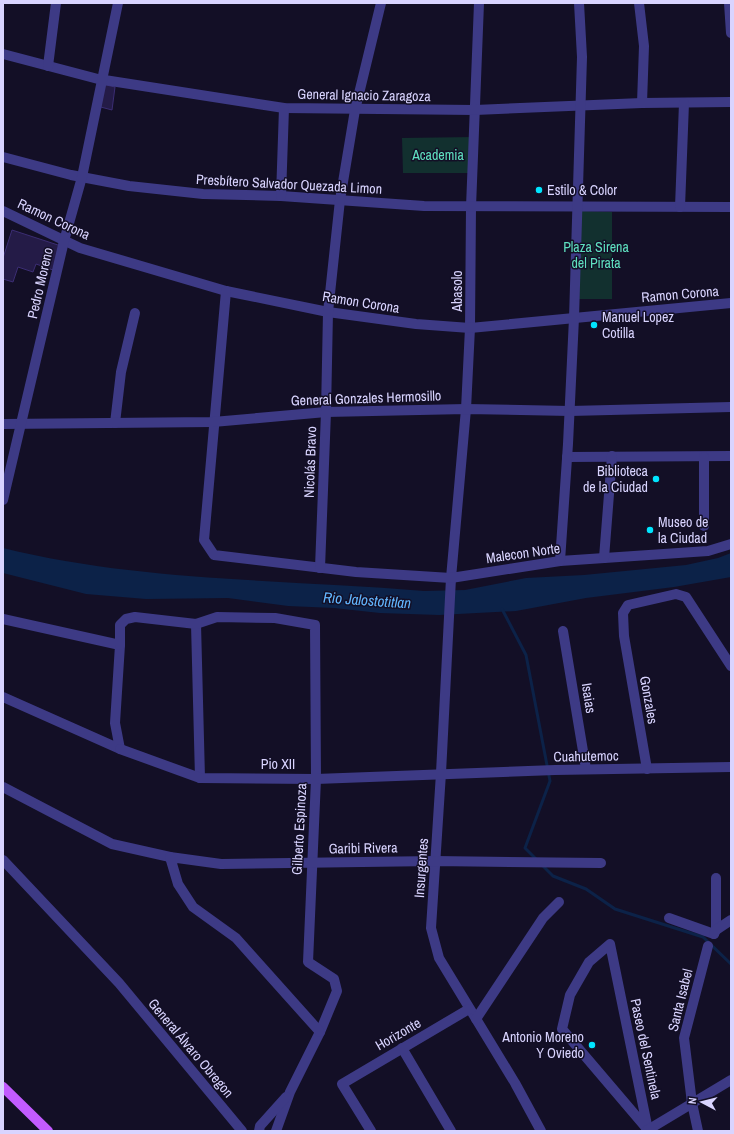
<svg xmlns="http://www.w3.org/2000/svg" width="734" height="1134" viewBox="0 0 734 1134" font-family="'Archivo Narrow',sans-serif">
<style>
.green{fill:#12302f}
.water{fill:#0c2248}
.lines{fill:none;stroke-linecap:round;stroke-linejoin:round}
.stream{stroke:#0c2248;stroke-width:3}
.building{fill:#241b47;stroke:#3b2d73}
.minor{stroke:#3d3a85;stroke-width:10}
.major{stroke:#c25bff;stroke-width:10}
.poi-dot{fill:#00e5ff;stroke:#130f26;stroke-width:1.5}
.labels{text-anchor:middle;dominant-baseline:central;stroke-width:3;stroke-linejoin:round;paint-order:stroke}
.street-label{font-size:14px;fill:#d9d4ff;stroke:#130f26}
.park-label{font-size:14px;fill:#5fe0c0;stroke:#130f26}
.poi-label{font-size:14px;fill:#d9d4ff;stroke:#130f26;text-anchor:start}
.water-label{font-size:15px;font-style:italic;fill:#62b6ff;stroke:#130f26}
</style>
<rect width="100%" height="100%" fill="#130f26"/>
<g class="green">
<polygon points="474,137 472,173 403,173 402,138"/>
<polygon points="581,211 612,212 612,299 579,299"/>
</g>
<path class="water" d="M3,548C140,582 284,579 424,591L465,590L526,578L584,575L686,565L718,558L731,553V577L674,587L586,598L516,611L439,615L380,613L334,608L288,606L228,598L146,599L86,594L3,573Z"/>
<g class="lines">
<g class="stream">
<polyline points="502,609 526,655 550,781 525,848 536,859"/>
<polyline points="541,864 553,876 586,889 615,909 703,937 731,964"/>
</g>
</g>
<g class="building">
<polygon points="102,84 115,87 112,110 97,106"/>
<polygon points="12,230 61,246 53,270 36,264 33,272 18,267 13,282 3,279 3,258"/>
</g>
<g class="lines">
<g class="minor">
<polyline points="479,3 471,207 470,328 466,409 451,578 441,773 431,928 439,958 515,1083 541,1131"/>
<polyline points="639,3 644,46 642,103"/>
<polyline points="729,3 731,33"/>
<polyline points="3,54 98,79 284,108 475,110 642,103 731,102"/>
<polyline points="48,66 56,3"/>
<polyline points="3,157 71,175 129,186 203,194 281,196 424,206 731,207"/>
<polyline points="281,196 284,108"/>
<polyline points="680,207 684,103"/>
<polyline points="3,211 80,248 226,291 328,312 416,324 470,328 731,303"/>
<polyline points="226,291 204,540 214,555 356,572 451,578 560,561 708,551 731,544"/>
<polyline points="115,423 121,372 135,313"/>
<polyline points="3,424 213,422 326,412 466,409 570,411 731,407"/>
<polyline points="567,457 731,456"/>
<polyline points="3,500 64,241 82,177 118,3"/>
<polyline points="704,526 704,457"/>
<polyline points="604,558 612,456"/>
<polyline points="560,561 568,444 574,318 582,57 579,3"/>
<polyline points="320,568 326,412 328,312 340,200 355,110 381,3"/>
<polyline points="3,619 120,645 115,723 120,749 3,697"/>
<polyline points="196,624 200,778"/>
<polyline points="563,631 586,769"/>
<polyline points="120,645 120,625 126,619 135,617 196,624 217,617 275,618 315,625 316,779 308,962 334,979 337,991 320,1032 290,1092 276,1131"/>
<polyline points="120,749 200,778 316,779 555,770 731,767"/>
<polyline points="647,769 624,636 623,613 628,605 676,594 686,597 731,666"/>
<polyline points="3,787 112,844 170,857"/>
<polyline points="3,860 119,983 242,1131"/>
<polyline points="716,878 716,930"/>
<polyline points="669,918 714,934"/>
<polyline points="714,934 716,930 731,920"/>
<polygon points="610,944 648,1130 562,1029 570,995 589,962"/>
<polyline points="476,1019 543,918 559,902"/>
<polyline points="320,1032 236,938 193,907 178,884 170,857 221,864 435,861 601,863"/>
<polyline points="402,1048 451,1131"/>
<polyline points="259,1131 260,1126 286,1097"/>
<polyline points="371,1131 342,1084 469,1009"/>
<polyline points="646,1131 731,1080"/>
<polyline points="698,1131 692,1103 684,1038 708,946"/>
</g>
<polyline class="major" points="3,1087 48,1131"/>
</g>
<g class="poi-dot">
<circle cx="539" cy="190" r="4"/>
<circle cx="594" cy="325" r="4"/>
<circle cx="656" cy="479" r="4"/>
<circle cx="650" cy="530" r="4"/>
<circle cx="592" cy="1045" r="4"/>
</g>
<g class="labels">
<g class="street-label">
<text transform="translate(364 95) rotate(1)">General Ignacio Zaragoza</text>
<text transform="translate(289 184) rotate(3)">Presbítero Salvador Quezada Limon</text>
<text transform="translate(54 219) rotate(25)">Ramon Corona</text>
<text transform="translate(40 283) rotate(-77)">Pedro Moreno</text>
<text transform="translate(457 291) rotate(-90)">Abasolo</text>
<text transform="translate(680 294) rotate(-5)">Ramon Corona</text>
<text transform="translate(361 302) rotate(9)">Ramon Corona</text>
<text transform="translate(366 398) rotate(-2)">General Gonzales Hermosillo</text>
<text transform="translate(310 462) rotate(-88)">Nicolás Bravo</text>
<text transform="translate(523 553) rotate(-8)">Malecon Norte</text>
<text transform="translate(589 698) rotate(81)">Isaias</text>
<text transform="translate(649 700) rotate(80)">Gonzales</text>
<text transform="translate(586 756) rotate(-1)">Cuahutemoc</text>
<text x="278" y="764">Pio XII</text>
<text transform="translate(299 829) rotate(-87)">Gilberto Espinoza</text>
<text transform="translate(363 848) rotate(-1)">Garibi Rivera</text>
<text transform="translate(421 868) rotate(-86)">Insurgentes</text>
<text transform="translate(680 1000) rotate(-76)">Santa Isabel</text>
<text transform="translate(398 1034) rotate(-30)">Horizonte</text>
<text transform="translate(191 1048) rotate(50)">General Álvaro Obregon</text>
<text transform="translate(646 1049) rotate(78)">Paseo del Sentinela</text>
</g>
<g class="park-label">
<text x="438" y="155">Academia</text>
<text x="596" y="247">Plaza Sirena<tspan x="596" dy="16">del Pirata</tspan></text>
</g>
<g class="poi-label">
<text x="547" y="190">Estilo &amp; Color</text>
<text x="602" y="317">Manuel Lopez<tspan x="602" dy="16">Cotilla</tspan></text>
<text x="648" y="471" text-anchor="end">Biblioteca<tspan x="648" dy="16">de la Ciudad</tspan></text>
<text x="658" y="522">Museo de<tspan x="658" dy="16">la Ciudad</tspan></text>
<text x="584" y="1037" text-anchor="end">Antonio Moreno<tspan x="584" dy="16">Y Oviedo</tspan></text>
</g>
<g class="water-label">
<text transform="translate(367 600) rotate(4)">Rio Jalostotitlan</text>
</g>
</g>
<rect width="734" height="1134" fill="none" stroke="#d9d4ff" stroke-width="8"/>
<g transform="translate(702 1102) rotate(277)" stroke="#130f26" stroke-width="3" paint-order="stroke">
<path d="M0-3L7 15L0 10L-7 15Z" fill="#d9d4ff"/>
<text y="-6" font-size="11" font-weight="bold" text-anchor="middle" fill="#d9d4ff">N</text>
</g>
</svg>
